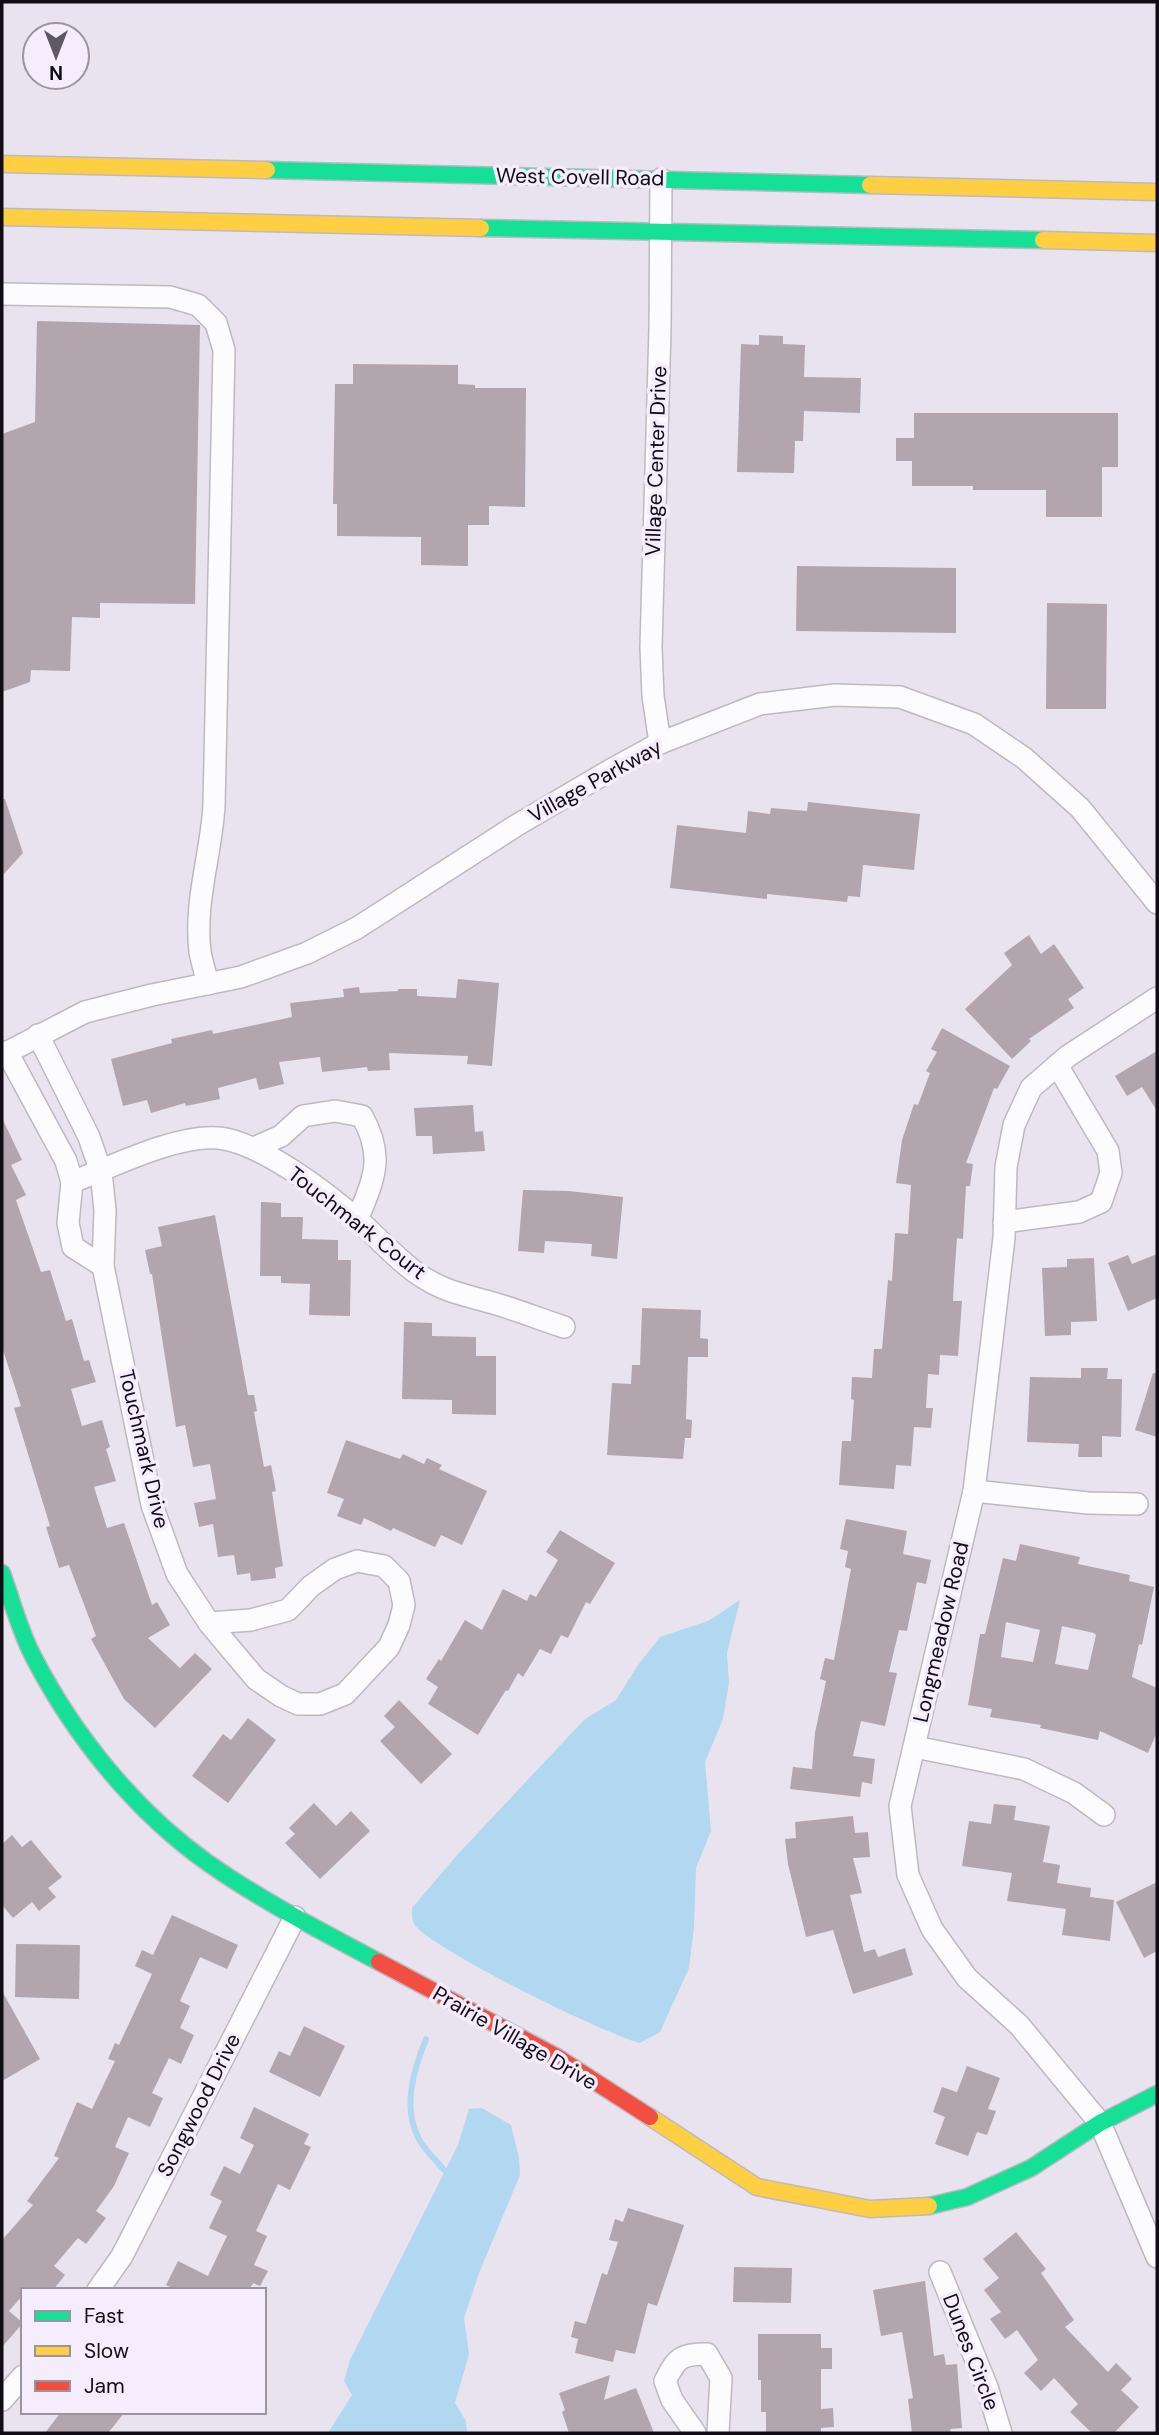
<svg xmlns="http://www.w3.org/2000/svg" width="1159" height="2435" viewBox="0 0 1159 2435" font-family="'DM Sans',sans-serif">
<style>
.water{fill:#b1d7f1}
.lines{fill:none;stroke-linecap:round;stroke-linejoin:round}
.stream{stroke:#b1d7f1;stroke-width:6}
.building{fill:#b3a5ae;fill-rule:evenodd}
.street-casing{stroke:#bdb9c1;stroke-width:24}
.fast-casing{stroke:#bdb9c1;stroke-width:19}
.slow-casing{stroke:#bdb9c1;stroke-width:19}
.jam-casing{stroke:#bdb9c1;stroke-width:19}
.street{stroke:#fcfbfd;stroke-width:21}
.fast{stroke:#16e098;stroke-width:16}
.slow{stroke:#ffcf43;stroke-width:16}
.jam{stroke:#f24e42;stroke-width:16}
.labels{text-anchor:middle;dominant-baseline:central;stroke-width:7;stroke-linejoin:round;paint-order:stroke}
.street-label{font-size:21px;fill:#110d14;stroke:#f5ecfe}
</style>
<rect width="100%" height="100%" fill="#e9e3ef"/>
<g class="water">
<path d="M740,1600L727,1653L729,1683L723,1719L705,1762L711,1831L696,1868L694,1927L689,1968L660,2032L640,2043C607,2035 429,1948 414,1924C412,1920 412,1913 412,1908L458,1854L584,1720L616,1700L638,1665L660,1637L708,1621Z"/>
<polygon points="482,2108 511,2125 519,2158 520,2175 479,2273 464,2318 469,2354 455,2403 466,2421 467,2433 328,2433 352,2395 344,2381 350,2360 458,2145 469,2109"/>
</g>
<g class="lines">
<path class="stream" d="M426,2039C414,2069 403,2104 417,2135C422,2148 436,2160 444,2170"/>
</g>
<g class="building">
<polygon points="37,321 200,325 195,604 100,603 100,618 72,617 70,671 31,670 30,682 2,692 2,434 35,422"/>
<polygon points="759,335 783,336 783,344 805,345 804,377 861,378 860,413 804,411 803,441 795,441 794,473 737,472 741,344 759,345"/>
<polygon points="353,364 458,365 458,384 475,385 475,388 526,388 525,507 489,506 489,525 468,525 468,566 421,565 421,537 337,536 337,504 333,504 335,384 353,384"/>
<polygon points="914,413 1118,413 1118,467 1102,467 1102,517 1046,517 1046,490 973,490 973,486 912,486 912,461 896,461 896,438 914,438"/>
<polygon points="797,566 956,568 956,633 796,631"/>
<polygon points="1047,603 1107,604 1106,709 1046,709"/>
<polygon points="2,799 5,799 23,853 2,876"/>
<polygon points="808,802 920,814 914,870 863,865 860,897 848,896 847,902 767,894 767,899 670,888 677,825 746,833 748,811 770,814 771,808 807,811"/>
<polygon points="1029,935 1041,954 1054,944 1084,988 1068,999 1074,1008 1029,1039 1031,1041 1012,1059 965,1009 1012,965 1004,953"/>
<polygon points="458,979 499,983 492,1066 467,1064 468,1056 389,1053 390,1070 368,1071 367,1067 322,1072 320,1057 279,1062 284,1084 259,1090 256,1078 218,1088 220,1099 186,1106 185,1103 151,1113 147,1100 123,1106 111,1059 172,1043 171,1039 212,1030 213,1034 292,1017 290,1003 344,997 343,989 359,987 360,993 398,991 398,989 417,989 417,996 456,998"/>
<polygon points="942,1028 1010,1066 997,1089 994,1088 966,1163 973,1164 970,1186 966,1186 963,1239 957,1238 954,1280 953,1301 962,1301 958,1356 940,1355 939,1375 928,1374 926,1408 933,1408 931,1428 914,1427 911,1466 896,1465 894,1489 839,1485 842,1441 851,1441 854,1400 851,1399 852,1377 872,1378 874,1349 882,1349 888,1280 892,1281 895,1233 908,1234 911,1185 896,1183 902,1140 914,1104 918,1105 930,1073 926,1071 937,1052 931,1049"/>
<polygon points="1157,1051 1157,1111 1142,1087 1127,1096 1115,1076"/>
<polygon points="473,1105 475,1132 483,1131 485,1151 433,1154 432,1136 416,1136 414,1108"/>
<polygon points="2,1118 22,1160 11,1165 26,1195 16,1200 41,1272 50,1270 66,1321 72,1319 84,1361 89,1360 96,1382 71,1389 82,1426 102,1420 110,1447 106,1449 116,1481 94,1487 107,1528 124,1523 152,1605 157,1602 170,1625 148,1638 180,1668 195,1653 212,1669 155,1728 124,1699 91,1639 96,1636 69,1565 59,1568 46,1527 50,1526 14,1408 21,1406 2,1347"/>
<polygon points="523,1190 569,1191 623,1197 617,1259 591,1256 592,1244 545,1241 544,1253 518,1251"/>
<polygon points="261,1202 281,1203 281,1217 303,1217 302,1239 338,1240 338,1260 351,1260 350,1316 309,1315 310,1284 281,1283 281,1276 260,1276"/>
<polygon points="215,1215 248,1395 254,1395 257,1411 254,1412 264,1467 271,1465 276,1491 272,1492 283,1566 275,1568 276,1578 251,1581 250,1573 237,1575 234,1555 218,1557 213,1524 199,1527 194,1503 216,1499 210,1464 193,1467 185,1425 176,1427 152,1274 150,1274 145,1250 162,1246 158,1227"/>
<polygon points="1157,1254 1157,1298 1128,1311 1108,1263 1128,1255 1132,1264"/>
<polygon points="1094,1258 1097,1321 1071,1322 1071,1335 1045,1336 1042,1268 1067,1267 1067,1259"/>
<polygon points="642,1308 701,1310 700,1338 708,1339 708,1357 688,1357 686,1419 692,1420 691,1438 685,1438 683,1459 607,1455 612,1383 631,1384 632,1365 640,1365"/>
<polygon points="404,1322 432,1323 432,1336 476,1337 476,1356 496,1356 496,1415 452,1414 452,1400 402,1399"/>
<polygon points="1081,1368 1108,1368 1107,1379 1122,1379 1121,1437 1102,1436 1102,1457 1078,1457 1079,1444 1027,1442 1030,1377 1081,1378"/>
<polygon points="1153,1373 1157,1373 1157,1437 1135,1430"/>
<polygon points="346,1440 400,1459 403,1454 424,1464 427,1458 442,1465 439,1469 487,1491 462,1545 441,1535 435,1547 393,1528 391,1531 364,1518 361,1525 337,1516 344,1499 327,1493"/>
<polygon points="846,1519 907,1531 903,1554 931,1560 926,1584 917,1582 907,1631 899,1630 889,1672 897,1673 885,1726 861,1721 853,1756 875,1759 872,1784 862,1782 860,1797 790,1789 793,1767 812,1769 815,1733 826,1681 820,1679 825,1658 834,1660 851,1569 845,1567 848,1551 840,1549"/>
<polygon points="560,1530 615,1563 590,1604 586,1602 568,1638 561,1635 551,1654 540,1649 523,1677 518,1673 508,1691 506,1690 478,1735 428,1704 438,1687 426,1679 439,1659 441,1661 465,1620 482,1630 503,1589 527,1601 530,1594 536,1597 558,1560 546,1552"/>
<path d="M1020,1544L1080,1557L1078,1564L1130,1575L1129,1581L1154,1587L1142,1645L1139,1644L1132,1677L1157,1688V1732L1148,1753L1100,1731L1098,1740L1040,1728L1041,1725L990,1717L992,1709L968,1705L980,1634H985L1003,1558L1016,1561ZM1006,1622L1040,1630L1033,1662L1001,1657ZM1062,1626L1094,1633L1096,1635L1088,1670L1055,1664Z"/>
<polygon points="399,1700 452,1754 421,1784 380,1741 395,1727 384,1716"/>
<polygon points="248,1718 276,1740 228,1803 192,1776 223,1734 231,1740"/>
<polygon points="314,1803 336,1826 351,1811 370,1831 320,1879 285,1843 295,1834 289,1828"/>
<polygon points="994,1804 1016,1806 1014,1820 1050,1826 1043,1862 1060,1865 1057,1883 1091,1888 1090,1897 1114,1900 1110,1941 1062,1935 1066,1909 1007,1901 1012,1873 962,1866 969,1821 991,1824"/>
<polygon points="853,1816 855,1833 868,1832 870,1857 853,1858 862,1893 850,1895 864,1952 875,1949 878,1957 905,1948 913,1975 853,1994 833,1930 806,1937 788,1864 785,1839 796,1838 795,1822"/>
<polygon points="12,1835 22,1847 31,1840 62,1877 48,1888 56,1897 39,1911 32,1902 13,1918 2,1905 2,1844"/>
<polygon points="1157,1882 1157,1951 1144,1958 1116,1902"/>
<polygon points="172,1915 238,1945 227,1969 200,1957 180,2001 190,2006 180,2028 194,2035 181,2064 169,2058 152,2093 163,2098 150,2127 128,2117 115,2147 129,2153 114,2186 96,2211 106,2218 86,2244 78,2238 54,2266 65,2275 53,2290 23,2290 23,2295 9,2311 23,2323 2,2347 2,2240 33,2205 27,2201 59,2158 54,2156 77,2102 92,2109 115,2061 108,2059 115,2043 119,2045 152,1974 135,1966 142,1950 153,1955"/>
<polygon points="16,1944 80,1945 79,1999 15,1997"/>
<polygon points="2,1991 40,2059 2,2081"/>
<polygon points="304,2026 345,2046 320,2097 269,2072 279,2051 290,2056"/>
<polygon points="967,2066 1000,2078 988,2109 996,2111 987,2135 977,2132 968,2156 935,2144 945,2117 933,2112 942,2087 957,2092"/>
<polygon points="254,2107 309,2134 304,2144 311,2147 290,2190 278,2184 256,2231 267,2236 254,2265 268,2271 260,2286 253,2283 249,2290 176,2290 166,2285 178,2261 208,2276 227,2236 209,2228 222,2201 210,2195 224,2166 240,2174 254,2145 240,2138"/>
<polygon points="628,2208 684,2225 657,2306 648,2303 635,2354 616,2350 613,2362 575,2353 578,2339 571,2337 575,2321 586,2324 602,2273 607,2275 618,2242 609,2240 615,2219 623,2222"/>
<polygon points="1016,2232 1046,2269 1041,2273 1074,2320 1065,2327 1108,2372 1116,2363 1132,2379 1121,2390 1139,2407 1114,2433 1092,2433 1070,2412 1078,2404 1054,2378 1041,2391 1024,2373 1038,2360 1017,2330 1005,2339 990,2319 1001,2312 984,2290 999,2278 983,2259"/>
<polygon points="734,2267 792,2268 791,2303 733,2302"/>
<polygon points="925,2281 934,2356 944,2354 946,2365 957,2364 962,2428 950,2429 951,2433 912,2433 908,2399 913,2398 902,2332 881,2336 873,2290"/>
<polygon points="758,2334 821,2334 821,2348 832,2348 832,2369 821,2369 821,2409 833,2408 834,2427 821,2428 821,2433 766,2433 766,2412 761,2412 761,2380 758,2380"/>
<polygon points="610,2375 604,2400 636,2388 654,2433 569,2433 562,2412 565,2410 559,2393"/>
<polygon points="61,2412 125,2412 108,2433 45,2433"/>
</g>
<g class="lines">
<defs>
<g id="street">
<path d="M2,294L170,297L198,305L216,323L224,350L214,806C211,855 194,902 200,952C202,962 205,973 208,984"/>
<polyline points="660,743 653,696 651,647 660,328 661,179"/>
<polyline points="1157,998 1068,1056 1031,1088 1014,1125 1006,1167 1004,1238 974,1491 900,1806 908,1875 932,1929 967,1978 1019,2025 1100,2123 1157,2257"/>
<polyline points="38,1035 89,1137 101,1172 105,1210 103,1266 152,1505 177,1574 209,1623 256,1679 281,1696 298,1704 320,1704 345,1694 389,1647 399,1625 404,1605 399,1581 384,1566 357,1561 335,1569 311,1586 288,1610 251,1620 209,1623"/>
<polyline points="7,1052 66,1161 72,1182 68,1223 73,1247 103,1266"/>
<polyline points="2,1055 85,1012 152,995 241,977 307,953 357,928 517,825 609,771 660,743 760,704 835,695 900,697 974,724 1024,758 1080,808 1157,903"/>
<path d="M254,1148L281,1136L303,1116L335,1111L362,1116C385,1157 374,1179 357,1220"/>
<path d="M72,1182C112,1167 176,1134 219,1138C262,1143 327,1193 360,1222C378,1238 395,1257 415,1272C443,1292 462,1294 493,1303C517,1310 540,1319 564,1327"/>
<polyline points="1004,1222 1079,1212 1101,1202 1111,1173 1108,1151 1057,1065"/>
<polyline points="974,1491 1088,1503 1137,1504"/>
<polyline points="915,1747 1024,1769 1074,1793 1104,1815"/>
<polyline points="940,2272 987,2387 1001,2433"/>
<polyline points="98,2290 122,2256 295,1917"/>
<polyline points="2,2400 23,2376"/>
<path d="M695,2433L672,2400L665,2381C677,2358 680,2354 707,2354L721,2378L718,2433"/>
</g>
<g id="fast">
<polyline points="267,170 870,185"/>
<polyline points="481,228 1043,240"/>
<path d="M2,1573C12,1601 20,1632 34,1658C75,1737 136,1812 208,1863C262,1901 321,1931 379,1962"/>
<polyline points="929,2206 967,2197 1031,2168 1100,2123 1157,2094"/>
</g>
<g id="slow">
<polyline points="2,164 267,170"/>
<polyline points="870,185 1157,192"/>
<polyline points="2,217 481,228"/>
<polyline points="1043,240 1157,243"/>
<polyline points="650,2117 757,2187 870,2209 929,2206"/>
</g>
<polyline id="jam" points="379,1962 557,2057 650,2117"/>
</defs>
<use href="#street" class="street-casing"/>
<use href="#fast" class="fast-casing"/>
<use href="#slow" class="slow-casing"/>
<use href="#jam" class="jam-casing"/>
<use href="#street" class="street"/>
<use href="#fast" class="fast"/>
<use href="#slow" class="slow"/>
<use href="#jam" class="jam"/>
</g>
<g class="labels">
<g class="street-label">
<text transform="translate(580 177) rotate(1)">West Covell Road</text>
<text transform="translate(656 461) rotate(-88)">Village Center Drive</text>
<text transform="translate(595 781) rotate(-29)">Village Parkway</text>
<text transform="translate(357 1223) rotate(38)">Touchmark Court</text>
<text transform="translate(144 1449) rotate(77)">Touchmark Drive</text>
<text transform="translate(941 1632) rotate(-77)">Longmeadow Road</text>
<text transform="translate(515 2038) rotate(30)">Prairie Village Drive</text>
<text transform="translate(199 2105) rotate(-63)">Songwood Drive</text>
<text transform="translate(971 2352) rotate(69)">Dunes Circle</text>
</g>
</g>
<rect width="1159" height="2435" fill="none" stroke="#110d14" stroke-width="7"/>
<rect x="21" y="2288" width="245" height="126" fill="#f5ecfe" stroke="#9a93a0" stroke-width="2"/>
<rect x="35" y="2311" width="35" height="10" fill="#16e098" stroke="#9a93a0" stroke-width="2"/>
<text x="84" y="2323" font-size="21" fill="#110d14">Fast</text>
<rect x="35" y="2346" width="35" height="10" fill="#ffcf43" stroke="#9a93a0" stroke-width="2"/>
<text x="84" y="2358" font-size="21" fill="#110d14">Slow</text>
<rect x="35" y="2381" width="35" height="10" fill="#f24e42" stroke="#9a93a0" stroke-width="2"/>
<text x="84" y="2393" font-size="21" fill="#110d14">Jam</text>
<g transform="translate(56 56) rotate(180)"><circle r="33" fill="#f5ecfe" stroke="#9a93a0" stroke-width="2"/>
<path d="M0-5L12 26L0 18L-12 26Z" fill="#5d5861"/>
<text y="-10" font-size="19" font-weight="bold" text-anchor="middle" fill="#110d14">N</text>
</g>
</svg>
